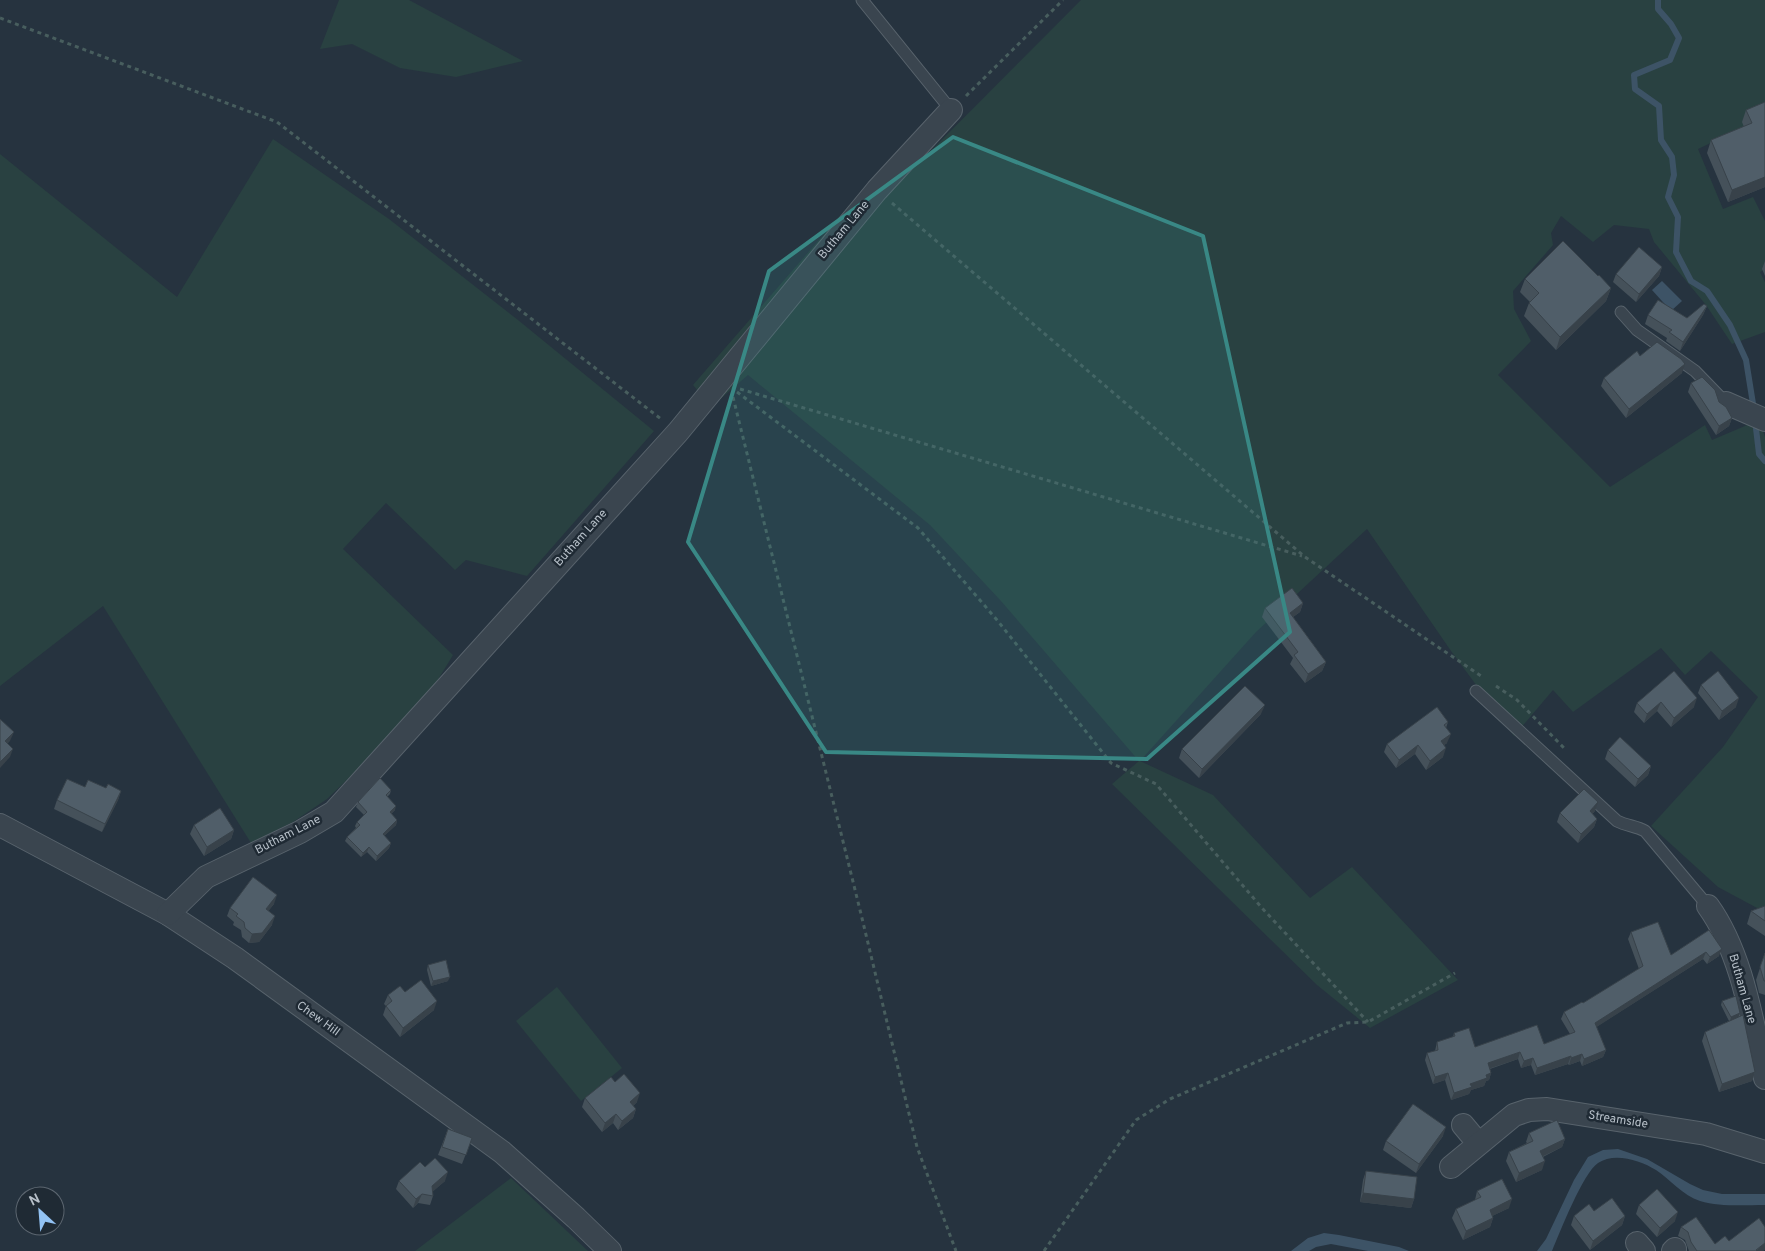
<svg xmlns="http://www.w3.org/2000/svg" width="1765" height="1251" viewBox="0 0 1765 1251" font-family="Overpass,sans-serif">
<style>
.green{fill:#294141}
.water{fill:#3d5366}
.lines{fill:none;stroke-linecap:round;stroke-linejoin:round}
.stream{stroke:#3d5366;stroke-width:6}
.lane-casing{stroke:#58636c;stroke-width:13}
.street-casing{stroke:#58636c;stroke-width:24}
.path{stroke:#485e5e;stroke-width:3;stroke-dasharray:4 4;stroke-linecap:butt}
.lane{stroke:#3a454f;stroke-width:11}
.street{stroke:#3a454f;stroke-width:22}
.wall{fill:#45515a}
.shaded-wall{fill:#38424a}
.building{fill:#505e69;stroke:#38424a}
.marked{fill:#398885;fill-opacity:0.2;stroke:#398885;stroke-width:4;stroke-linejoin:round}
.labels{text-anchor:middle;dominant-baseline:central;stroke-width:5;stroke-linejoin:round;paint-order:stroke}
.street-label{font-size:12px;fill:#b7c0c9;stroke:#1f2a34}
</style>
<rect width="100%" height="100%" fill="#26333f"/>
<g class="green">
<polygon points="339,0 409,0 523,61 456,77 400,68 352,44 320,49"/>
<polygon points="1081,0 1765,0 1765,117 1698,149 1723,209 1753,197 1765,221 1765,269 1760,272 1765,282 1765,332 1732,344 1706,305 1654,242 1649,229 1614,225 1593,242 1561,216 1551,233 1553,245 1513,291 1514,309 1531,341 1498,375 1610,487 1705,425 1712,440 1759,420 1765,437 1765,909 1759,909 1718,887 1651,826 1723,747 1758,697 1711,651 1685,675 1661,648 1573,712 1553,690 1514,736 1451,651 1367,529 1256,632 1140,761 1213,795 1310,898 1352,867 1458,980 1370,1028 1317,985 1112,784 1139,761 1001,601 930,525 748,375 711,407 693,385 865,187 893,189"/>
<polygon points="273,139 389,219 518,320 654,431 527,576 466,560 455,570 386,503 343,549 453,655 436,683 379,749 327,799 293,822 251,843 103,606 0,686 0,154 177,297"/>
<polygon points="557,987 622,1068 581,1101 516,1021"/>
<polygon points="511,1178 588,1251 415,1251"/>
</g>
<g class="water">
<polygon points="1662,281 1682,301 1671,311 1652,290"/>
<path d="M1618,1149L1647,1159L1690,1184L1703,1190L1722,1194H1765V1205C1744,1205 1720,1207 1700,1201C1683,1196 1670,1179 1656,1170C1640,1160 1614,1152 1598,1163C1583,1173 1560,1232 1552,1251H1537L1546,1239L1574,1180L1588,1157L1603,1150Z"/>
<polygon points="1324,1233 1339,1235 1399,1247 1409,1251 1368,1251 1331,1244 1316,1247 1309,1251 1291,1251 1308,1238"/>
</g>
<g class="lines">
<g class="stream">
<polyline points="1658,0 1658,9 1671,24 1679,38 1670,60 1634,75 1635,89 1659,106 1661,140 1672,157 1674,175 1668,197 1678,217 1676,252 1691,281 1707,291 1730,325 1746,360 1754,410"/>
<polyline points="1755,420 1759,454 1765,461"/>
</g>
<defs>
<g id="lane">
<polyline points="862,0 951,110"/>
<polyline points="1621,312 1637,330 1695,371 1726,403"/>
<path d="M1476,691L1617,821C1627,826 1636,826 1645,831L1708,906"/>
</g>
<g id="street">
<polyline points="1726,403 1765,420"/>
<polyline points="0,825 168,914 235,958 502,1152 576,1218 610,1251"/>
<path d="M1708,906C1742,953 1752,1021 1765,1078"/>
<polyline points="168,914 206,877 300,832 334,812 678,432 877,190 951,110"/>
<polyline points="1463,1125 1478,1143"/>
<polyline points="1451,1167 1514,1115 1529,1110 1547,1109 1706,1134 1765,1152"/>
<polyline points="1637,1243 1644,1251"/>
<polyline points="1673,1251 1675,1249"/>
</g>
</defs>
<use href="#lane" class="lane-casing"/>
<use href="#street" class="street-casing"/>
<g class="path">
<polyline points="0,18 277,122 661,419"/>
<polyline points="966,96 1063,0"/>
<polyline points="892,203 1305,557 1481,676"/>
<polyline points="740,389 1302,556"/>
<polyline points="737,392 918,528 997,620 1111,763 1156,784 1262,908 1368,1022"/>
<polyline points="733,397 861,914 917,1147 956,1251"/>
<polyline points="1496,686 1517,700 1565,749"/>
<polyline points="1044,1251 1136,1120 1170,1099 1347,1023 1368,1022 1455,973"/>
</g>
<use href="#lane" class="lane"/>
<use href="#street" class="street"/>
</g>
<g class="wall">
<polygon points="1765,102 1765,187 1728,202 1707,153 1711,140 1744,127 1742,122 1746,110"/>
<polygon points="1765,261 1765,276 1762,269"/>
<polygon points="1662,267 1659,276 1636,302 1613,282 1616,274"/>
<polygon points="1598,276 1611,288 1606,301 1556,350 1524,316 1529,303 1530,302 1520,292 1525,279"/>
<polygon points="1707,306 1703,315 1680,351 1666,341 1667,338 1645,324 1648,315 1687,318"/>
<polygon points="1682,373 1626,418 1601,386 1604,378"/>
<polygon points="1691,383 1719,402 1732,418 1729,426 1716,435 1688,392"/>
<polygon points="1303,603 1300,612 1293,617 1326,662 1322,671 1305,683 1290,664 1293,658 1262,617 1265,608"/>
<polygon points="1674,671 1694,707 1671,727 1657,711 1644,723 1634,712 1637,703"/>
<polygon points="1701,685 1736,707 1719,720 1698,693"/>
<polygon points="1261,714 1199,778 1179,758 1182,749"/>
<polygon points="1448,722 1446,728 1447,743 1444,745 1443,757 1426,770 1415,754 1396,768 1384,752 1387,744"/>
<polygon points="1608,750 1651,766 1648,775 1635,787 1605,759"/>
<polygon points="85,787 106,788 121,791 118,800 102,832 54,809 57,800"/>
<polygon points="391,790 390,794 387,797 395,810 391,814 397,820 396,825 384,836 391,843 389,848 376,861 367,852 361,857 345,841 347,837 356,828 355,826 357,822 364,815 356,807 358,802"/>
<polygon points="1595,811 1592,814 1597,819 1594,827 1578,843 1557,822 1560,813"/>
<polygon points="194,825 234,830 231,839 204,856 190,834"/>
<polygon points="274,904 268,911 272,925 259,942 249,943 242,937 241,930 233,925 234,922 227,916 230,908"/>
<polygon points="1765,906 1765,936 1747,924 1751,911"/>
<polygon points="1709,930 1719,956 1707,964 1703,959 1596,1027 1606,1050 1603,1057 1582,1066 1580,1061 1569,1065 1568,1064 1535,1075 1531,1065 1521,1068 1518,1059 1490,1069 1491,1073 1489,1080 1486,1081 1484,1086 1471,1090 1469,1094 1451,1100 1445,1080 1433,1084 1425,1060 1427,1053 1435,1051 1437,1042 1453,1037 1454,1033 1475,1047 1544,1044 1570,1034 1561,1019 1564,1012 1583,1003 1639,969 1628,939 1631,932 1671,955"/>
<polygon points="1765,953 1765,995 1759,993 1756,980"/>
<polygon points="428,965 448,981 431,986 427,970"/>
<polygon points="405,992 434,1010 400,1037 383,1015 386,1006 384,1004 388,995"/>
<polygon points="1722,1001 1740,1013 1739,1017 1755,1072 1752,1081 1719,1092 1702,1041 1705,1032 1729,1021 1721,1005"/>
<polygon points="615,1082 637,1102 633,1106 636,1109 633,1118 618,1130 613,1123 602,1132 582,1107 585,1098"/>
<polygon points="448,1129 472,1138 462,1164 438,1155"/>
<polygon points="1529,1133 1565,1139 1562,1147 1543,1157 1542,1170 1516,1182 1506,1161 1509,1152 1527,1143 1526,1142"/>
<polygon points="1443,1136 1416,1173 1383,1150 1386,1141"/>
<polygon points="425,1167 445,1181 433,1191 433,1196 430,1205 418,1203 413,1208 396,1189 399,1181"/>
<polygon points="1366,1171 1414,1199 1411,1208 1360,1202 1363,1180"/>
<polygon points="1477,1191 1509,1208 1492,1216 1493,1218 1490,1227 1463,1240 1452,1218 1456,1209 1475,1200"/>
<polygon points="1639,1205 1675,1221 1657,1237 1636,1214"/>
<polygon points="1594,1211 1625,1216 1622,1225 1590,1250 1571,1225 1574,1216"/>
<polygon points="1681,1227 1715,1244 1729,1241 1765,1227 1765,1249 1763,1251 1689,1251 1685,1240 1678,1236"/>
</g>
<g class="shaded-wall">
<polygon points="1765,177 1765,187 1728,202 1732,190"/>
<polygon points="1662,267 1659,276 1636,302 1639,294"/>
<polygon points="1611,288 1606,301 1556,350 1560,337"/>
<polygon points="1707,306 1703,315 1680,351 1683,342"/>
<polygon points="1685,364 1682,373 1626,418 1629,409"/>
<polygon points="1732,418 1729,426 1716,435 1719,426"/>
<polygon points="1303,603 1300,612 1286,622 1290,613"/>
<polygon points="1326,662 1322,671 1305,683 1308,674"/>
<polygon points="1697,698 1694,707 1671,727 1674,718"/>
<polygon points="1739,698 1736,707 1719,720 1722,711"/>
<polygon points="1661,702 1657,711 1644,723 1647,714"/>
<polygon points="1265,705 1261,714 1199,778 1202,769"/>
<polygon points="14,732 10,741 2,750 5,741"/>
<polygon points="1451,734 1447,743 1438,750 1441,741"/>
<polygon points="1418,745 1415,754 1396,768 1399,760"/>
<polygon points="1446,748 1443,757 1426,770 1430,761"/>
<polygon points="13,749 10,757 0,768 0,762"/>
<polygon points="1651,766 1648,775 1635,787 1638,779"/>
<polygon points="121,791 118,800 102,832 105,824"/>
<polygon points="1598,802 1595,811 1586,820 1590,811"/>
<polygon points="396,806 395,810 388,817 390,812"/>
<polygon points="1597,819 1594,827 1578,843 1581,834"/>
<polygon points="397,820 396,825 381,839 383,834"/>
<polygon points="234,830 231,839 204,856 207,847"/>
<polygon points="391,843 389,848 376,861 377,856"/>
<polygon points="369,847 367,852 361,857 363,853"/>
<polygon points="277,895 274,904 263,918 266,909"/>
<polygon points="275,916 272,925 259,942 249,943 252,934"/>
<polygon points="1722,949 1719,956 1707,964 1710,957"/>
<polygon points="1706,952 1703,959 1592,1030 1595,1023"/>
<polygon points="450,977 448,981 431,986 433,981"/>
<polygon points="437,1001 434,1010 400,1037 403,1028"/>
<polygon points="1740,1013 1738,1018 1730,1021 1731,1017"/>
<polygon points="1606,1050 1603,1057 1582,1066 1584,1059"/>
<polygon points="1520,1052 1518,1059 1485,1070 1488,1063"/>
<polygon points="1582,1054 1580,1061 1569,1065 1571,1058"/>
<polygon points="1571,1056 1568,1064 1535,1075 1537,1068"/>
<polygon points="1533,1058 1531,1065 1521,1068 1524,1061"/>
<polygon points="1755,1072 1752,1081 1719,1092 1722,1084"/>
<polygon points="1448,1073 1445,1080 1433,1084 1435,1077"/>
<polygon points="1491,1073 1489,1080 1486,1081 1484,1086 1471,1090 1469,1094 1451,1100 1454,1093 1486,1075"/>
<polygon points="640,1093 637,1102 627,1111 630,1102"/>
<polygon points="636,1109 633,1118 618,1130 622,1121"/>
<polygon points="616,1114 613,1123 602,1132 605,1123"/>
<polygon points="1446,1127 1443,1136 1416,1173 1419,1164"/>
<polygon points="1565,1139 1562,1147 1537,1159 1540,1151"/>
<polygon points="1545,1161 1542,1170 1516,1182 1519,1173"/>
<polygon points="448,1172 445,1181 429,1195 432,1186"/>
<polygon points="1363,1193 1414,1199 1411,1208 1360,1202"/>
<polygon points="422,1194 418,1203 413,1208 416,1199"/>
<polygon points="1512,1199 1509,1208 1486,1219 1490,1210"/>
<polygon points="1678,1212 1675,1221 1657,1237 1660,1228"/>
<polygon points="1625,1216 1622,1225 1590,1250 1593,1241"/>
<polygon points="1493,1218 1490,1227 1463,1240 1466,1231"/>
<polygon points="1765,1243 1765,1249 1763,1251 1756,1251"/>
</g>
<g class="building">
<polygon points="1765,102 1765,177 1732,190 1711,140 1752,123 1746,110"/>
<polygon points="1563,241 1598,276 1599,275 1611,288 1560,337 1529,303 1539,293 1525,279"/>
<polygon points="1639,247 1662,267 1639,294 1616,274"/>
<polygon points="1658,300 1687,318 1704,304 1707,306 1683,342 1669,332 1672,330 1648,315"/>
<polygon points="1657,342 1681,359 1685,364 1629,409 1604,378 1637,351 1640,356"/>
<polygon points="1702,377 1715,390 1719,402 1726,407 1732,418 1719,426 1691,383"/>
<polygon points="1292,588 1303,603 1290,613 1326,662 1308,674 1294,655 1298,652 1265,608"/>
<polygon points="1674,671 1697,698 1674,718 1661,702 1647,714 1637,703"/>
<polygon points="1718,671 1739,698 1722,711 1701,685"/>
<polygon points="1245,686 1265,705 1202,769 1182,749"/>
<polygon points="1437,707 1448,722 1444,725 1451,734 1441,741 1446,748 1430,761 1418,745 1399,760 1387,744"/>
<polygon points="0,719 14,732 5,741 13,749 0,762"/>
<polygon points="1620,737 1651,766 1638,779 1608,750"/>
<polygon points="380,778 391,790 386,795 396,806 390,812 397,820 383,834 391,843 377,856 369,847 363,853 347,837 360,825 357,822 367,812 358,802"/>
<polygon points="67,779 85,787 88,780 106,788 108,784 121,791 105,824 57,800"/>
<polygon points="1584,789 1598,802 1590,811 1597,819 1581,834 1560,813"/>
<polygon points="220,808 234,830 207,847 194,825"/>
<polygon points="253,877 277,895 266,909 275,916 262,933 252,934 245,928 244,922 236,916 238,914 230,908"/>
<polygon points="1765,906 1765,921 1751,911"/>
<polygon points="1658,922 1671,955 1709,930 1722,949 1710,957 1706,952 1595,1023 1606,1050 1584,1059 1582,1054 1571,1058 1571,1056 1537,1068 1533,1058 1524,1061 1520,1052 1488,1063 1491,1073 1486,1075 1487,1078 1470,1084 1472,1087 1454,1093 1448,1073 1435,1077 1427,1053 1438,1050 1437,1042 1455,1036 1454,1033 1469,1028 1475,1047 1537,1025 1544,1044 1575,1032 1564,1012 1582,1002 1583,1003 1643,966 1631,932"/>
<polygon points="1765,953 1765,981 1764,981 1760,967"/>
<polygon points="446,960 450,977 433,981 428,965"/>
<polygon points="421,980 437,1001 403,1028 386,1006 392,1001 388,995 400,986 405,992"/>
<polygon points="1736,996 1740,1013 1731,1017 1722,1001"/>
<polygon points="1743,1015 1755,1072 1722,1084 1705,1032"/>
<polygon points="624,1074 640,1093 630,1102 636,1109 622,1121 616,1114 605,1123 585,1098 611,1077 615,1082"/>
<polygon points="1413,1104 1446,1127 1419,1164 1386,1141"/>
<polygon points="1557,1120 1565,1139 1540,1151 1545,1161 1519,1173 1509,1152 1533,1141 1529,1133"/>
<polygon points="448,1129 472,1138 466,1155 442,1147"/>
<polygon points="435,1158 448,1172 432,1186 433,1196 422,1194 416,1199 399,1181 420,1162 425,1167"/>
<polygon points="1366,1171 1417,1177 1414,1199 1363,1193"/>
<polygon points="1502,1179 1512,1199 1490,1210 1493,1218 1466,1231 1456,1209 1481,1197 1477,1191"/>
<polygon points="1657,1189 1678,1212 1660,1228 1639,1205"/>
<polygon points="1612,1198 1625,1216 1593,1241 1574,1216 1589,1204 1594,1211"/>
<polygon points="1696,1217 1715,1244 1725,1236 1729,1241 1759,1218 1765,1227 1765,1243 1756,1250 1757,1251 1697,1251 1691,1242 1688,1232 1681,1227"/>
</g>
<path class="marked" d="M953,137L1203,236L1290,632L1147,759L826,752L688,542L769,271Z"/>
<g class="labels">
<g class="street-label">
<text transform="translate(844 230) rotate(-50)">Butham Lane</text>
<text transform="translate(581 538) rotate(-48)">Butham Lane</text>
<text transform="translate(288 835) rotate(-27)">Butham Lane</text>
<text transform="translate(1742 989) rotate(74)">Butham Lane</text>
<text transform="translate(318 1019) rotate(36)">Chew Hill</text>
<text transform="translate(1618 1120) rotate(9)">Streamside</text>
</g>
</g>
<g transform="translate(40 1211) rotate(334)"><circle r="24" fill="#1f2a34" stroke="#5c6670"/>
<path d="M0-4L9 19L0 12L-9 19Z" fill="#92c2f3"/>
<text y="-8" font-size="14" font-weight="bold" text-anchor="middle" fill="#b7c0c9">N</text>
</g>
</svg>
